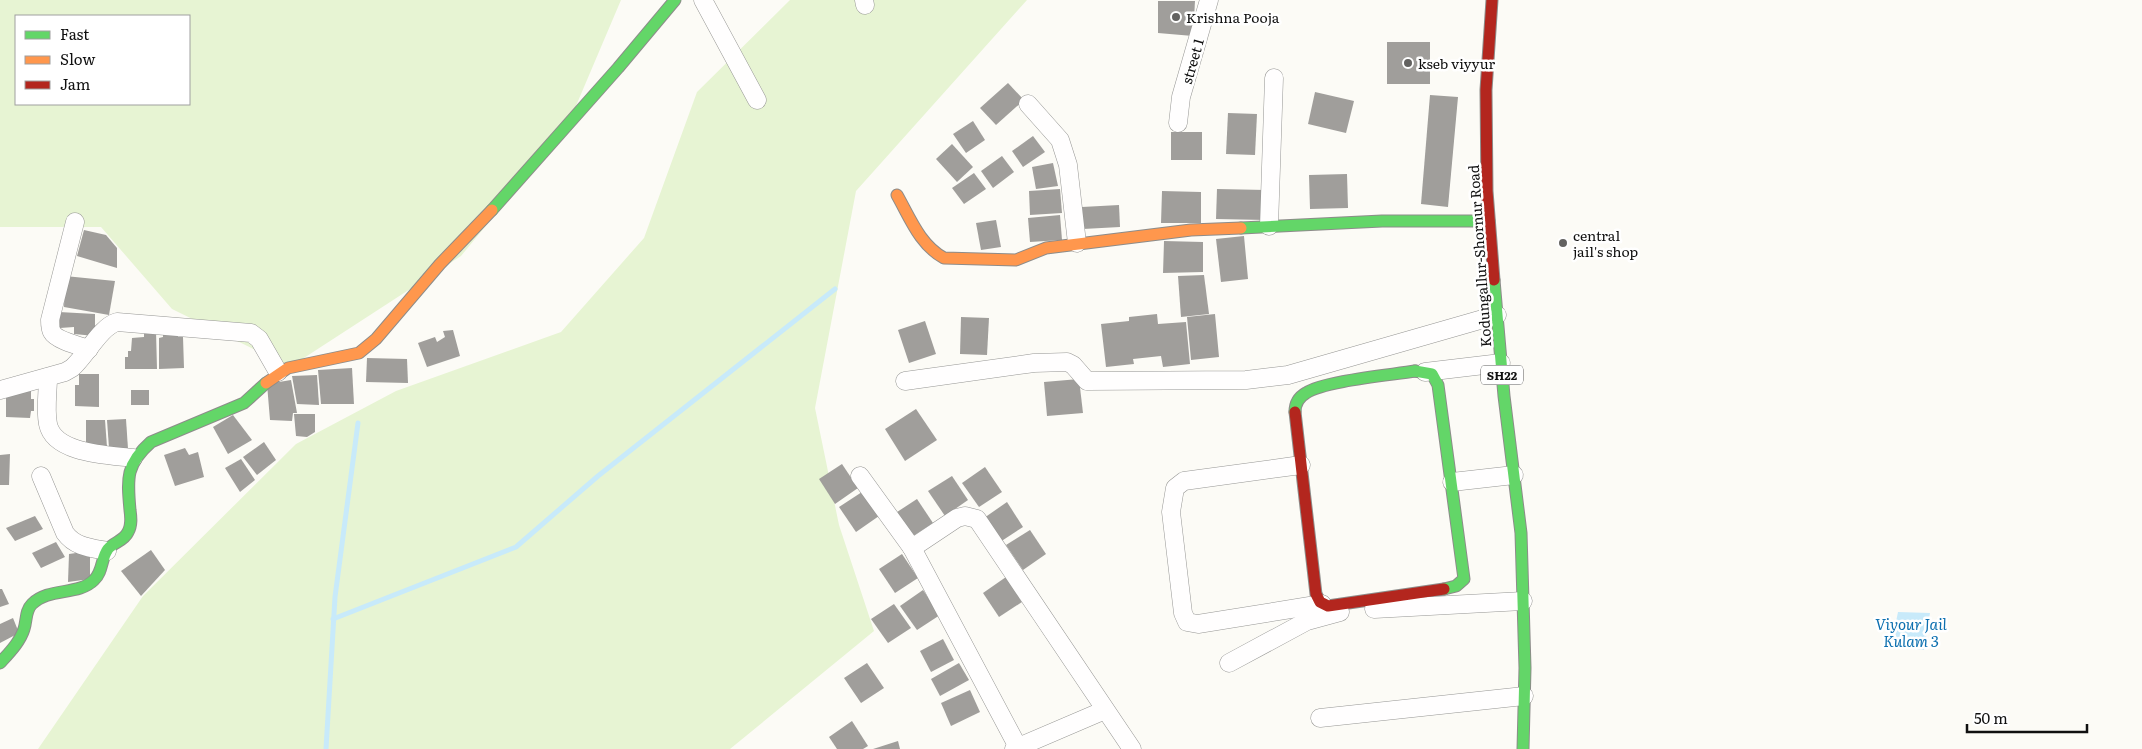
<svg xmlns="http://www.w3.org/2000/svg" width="2142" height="749" viewBox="0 0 2142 749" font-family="Literata,serif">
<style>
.green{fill:#e7f4d3;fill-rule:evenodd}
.water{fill:#c8eafa}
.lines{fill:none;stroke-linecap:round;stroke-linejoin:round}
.stream{stroke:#c8eafa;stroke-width:5}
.building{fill:#a09e9b}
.street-casing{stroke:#969694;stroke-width:19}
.fast-casing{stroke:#8d8c8a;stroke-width:13}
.slow-casing{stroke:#8d8c8a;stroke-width:13}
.jam-casing{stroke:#8d8c8a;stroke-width:13}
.street{stroke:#fffefe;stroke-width:18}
.fast{stroke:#63d668;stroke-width:11}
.slow{stroke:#ff974d;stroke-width:11}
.jam{stroke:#b3261e;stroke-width:11}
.poi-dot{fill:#636260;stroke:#fff;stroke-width:2}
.labels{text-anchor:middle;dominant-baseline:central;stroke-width:5;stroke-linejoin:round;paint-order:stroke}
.shield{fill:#fff;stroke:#585858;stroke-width:1}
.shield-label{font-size:12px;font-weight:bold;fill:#101010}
.poi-label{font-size:14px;fill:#101010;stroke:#fff;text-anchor:start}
.street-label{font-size:14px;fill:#101010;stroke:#fff}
.water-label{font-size:15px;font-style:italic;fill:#0c6faf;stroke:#fff}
</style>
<rect width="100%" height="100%" fill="#fcfbf6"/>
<g class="green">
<path d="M0,0H621L567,127L461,256L290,367L172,309L101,227H0ZM16,16H189V104H16Z"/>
<polygon points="790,0 1027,0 856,191 815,408 839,525 874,631 730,749 38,749 143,596 296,444 396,391 561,332 644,238 697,92"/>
</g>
<polygon class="water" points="1898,612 1930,613 1924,650 1891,646"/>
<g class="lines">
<g class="stream">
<polyline points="333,619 516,547 598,476 835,289"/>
<polyline points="326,749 335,597 358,423"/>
</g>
</g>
<g class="building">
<polygon points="1158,1 1195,1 1193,36 1158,33"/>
<rect x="1387" y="42" width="43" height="42"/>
<polygon points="1008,83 1024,100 996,125 980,108"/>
<polygon points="1315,92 1354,101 1346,133 1308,124"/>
<polygon points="1430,95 1458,97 1448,207 1421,204"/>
<polygon points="1228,113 1257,114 1255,155 1226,154"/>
<polygon points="973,121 985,140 966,153 953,134"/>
<rect x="1171" y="132" width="31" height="28"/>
<polygon points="1033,136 1045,152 1023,167 1012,151"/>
<polygon points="952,144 973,167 957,182 936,159"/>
<polygon points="1002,156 1014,172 993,188 981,171"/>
<polygon points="1053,163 1058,186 1036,189 1032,167"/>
<polygon points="974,173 986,189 964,204 952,188"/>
<polygon points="1347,174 1348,208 1310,209 1309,175"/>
<polygon points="1060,189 1062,213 1030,215 1029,191"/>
<polygon points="1217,189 1266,190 1265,220 1216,219"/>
<polygon points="1162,191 1201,192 1201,223 1161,223"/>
<polygon points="1119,205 1120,227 1083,229 1082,207"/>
<polygon points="1060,215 1062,240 1030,242 1028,218"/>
<polygon points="996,220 1001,247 981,250 976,223"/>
<polygon points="84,230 106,235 117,248 117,268 77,256"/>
<polygon points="1244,236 1248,279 1221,282 1216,239"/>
<polygon points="1164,241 1203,242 1203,272 1163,273"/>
<polygon points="1204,275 1209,314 1181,317 1178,276"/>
<polygon points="65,276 115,281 109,315 64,307"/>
<polygon points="59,312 95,314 95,336 74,334 74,327 60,328"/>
<polygon points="1157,314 1158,324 1186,322 1190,364 1163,367 1161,356 1133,359 1134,364 1106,367 1101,324 1129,321 1129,317"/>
<polygon points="1215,314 1219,357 1191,360 1187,317"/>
<polygon points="961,317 989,318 987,355 960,354"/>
<polygon points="925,321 936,354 909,363 898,330"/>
<polygon points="453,330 460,356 427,367 418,343 435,337 437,342 445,337 443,331"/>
<polygon points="144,331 156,331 157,369 125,369 125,357 128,357 128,351 131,351 132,338 144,337"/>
<polygon points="163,331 178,331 178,337 183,337 184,368 159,369 159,338 163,337"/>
<polygon points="367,358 407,359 408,383 366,382"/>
<polygon points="352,368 354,404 321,404 318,370"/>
<polygon points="79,374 99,374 99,407 75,406 75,385 79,385"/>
<polygon points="317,375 319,405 297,404 292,376"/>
<polygon points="1079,379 1083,413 1047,416 1044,382"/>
<polygon points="291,380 297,413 293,413 292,421 270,420 267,384"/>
<rect x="131" y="390" width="18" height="15"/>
<polygon points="31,391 31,399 34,399 34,411 31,411 30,418 6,417 6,392"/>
<polygon points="916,409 937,440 905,461 885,429"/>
<polygon points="294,414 315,414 315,432 307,437 296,436"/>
<polygon points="233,415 252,440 228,454 213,427"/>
<polygon points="126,419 128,449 109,448 107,420"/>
<polygon points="86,420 105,420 107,447 86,446"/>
<polygon points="264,442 276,460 257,475 243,457"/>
<polygon points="185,448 189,455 198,452 204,477 175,486 164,455"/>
<polygon points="10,454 9,485 0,485 0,455"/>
<polygon points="241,459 255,480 240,492 225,468"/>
<polygon points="842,464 858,488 835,504 819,479"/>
<polygon points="985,467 1002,492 979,507 962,483"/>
<polygon points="952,476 968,500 945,516 928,491"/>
<polygon points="862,492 879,516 856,532 839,507"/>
<polygon points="917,499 933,523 910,538 894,514"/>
<polygon points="1007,502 1023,527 1000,542 984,518"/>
<polygon points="35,516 43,529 15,541 6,528"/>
<polygon points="1030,530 1046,554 1023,570 1006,545"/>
<polygon points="56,542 65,557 41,568 32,553"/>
<polygon points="151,550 165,570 141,596 121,571"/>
<polygon points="90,551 90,579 68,582 69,554"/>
<polygon points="902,554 918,578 895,593 879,569"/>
<polygon points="1006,577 1022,602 999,617 983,593"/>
<polygon points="0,589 2,589 9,604 0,607"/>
<polygon points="923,590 940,615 917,630 900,606"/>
<polygon points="894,604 911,628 888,643 871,619"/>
<polygon points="13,618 19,633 0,643 0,624"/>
<polygon points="943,639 954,660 931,672 920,651"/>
<polygon points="867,663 884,688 861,703 844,678"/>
<polygon points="959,663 969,680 940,696 931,679"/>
<polygon points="970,690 980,712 951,726 941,703"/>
<polygon points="852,721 868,746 863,749 837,749 829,737"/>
<polygon points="898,741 900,749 873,749"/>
</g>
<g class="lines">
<defs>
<g id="street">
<polyline points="703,0 757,100"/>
<polyline points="864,0 865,5"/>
<polyline points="1028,104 1060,140 1068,165 1077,243"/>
<polyline points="1178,123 1181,97 1209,0"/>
<path d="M75,222L50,320C50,324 50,329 52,332C56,340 80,346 89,349"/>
<polyline points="1269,226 1274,78"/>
<polyline points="1425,372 1501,363"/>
<path d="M48,377C48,392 45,409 48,424C54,454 109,455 133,458"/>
<polyline points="905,381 1034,363 1067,362 1073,365 1087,381 1246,380 1288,375 1497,315"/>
<path d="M0,390L65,372L72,368C86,356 100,327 117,322L251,333L259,339L278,372"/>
<polyline points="1301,465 1184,481 1175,488 1171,512 1183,613 1187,622 1198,624 1322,604"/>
<path d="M41,476L65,533C75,547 91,548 107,551"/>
<polyline points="860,476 912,548 1019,749"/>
<polyline points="1452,482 1514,475"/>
<polyline points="912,548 957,518 965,516 977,519 1132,749"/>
<polyline points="1374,609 1523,601"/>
<polyline points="1229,663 1307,621 1340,612"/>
<polyline points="1320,718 1524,696"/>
<polyline points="1014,749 1105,710"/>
</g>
<g id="fast">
<polyline points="492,210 618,68 675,0"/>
<polyline points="1241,228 1382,221 1489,221"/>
<polyline points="1494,280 1504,396 1521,533 1525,668 1523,749"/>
<polyline points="1415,371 1432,374 1438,385 1464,579 1456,586 1444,589"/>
<path d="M1295,412C1295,404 1299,397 1306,393C1323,381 1391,375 1415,371"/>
<path d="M0,663C9,653 20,642 24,629C27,620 25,611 32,604C49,587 78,596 94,580C103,572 101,558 108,549C114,542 124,541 128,532C132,525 131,517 130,510C127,478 126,464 151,442L244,403L266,383"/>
</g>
<g id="slow">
<path d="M897,195C910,218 920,245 944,258L1016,260L1046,248L1191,230L1241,228"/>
<polyline points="266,383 288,368 359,353 376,339 440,264 492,210"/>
</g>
<g id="jam">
<polyline points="1492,0 1486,90 1487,191 1494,280"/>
<polyline points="1295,412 1316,594 1320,602 1328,606 1444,589"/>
</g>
</defs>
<use href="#street" class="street-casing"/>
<use href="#fast" class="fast-casing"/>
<use href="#slow" class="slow-casing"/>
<use href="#jam" class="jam-casing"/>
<use href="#street" class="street"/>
<use href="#fast" class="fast"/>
<use href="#slow" class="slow"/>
<use href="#jam" class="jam"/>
</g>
<g class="poi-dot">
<circle cx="1176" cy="17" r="5"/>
<circle cx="1408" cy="63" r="5"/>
<circle cx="1563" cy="243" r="5"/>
</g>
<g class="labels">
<rect class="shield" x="1481" y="365.5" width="42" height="19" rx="4"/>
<g class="shield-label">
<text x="1502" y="375">SH22</text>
</g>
<g class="poi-label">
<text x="1186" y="17">Krishna Pooja</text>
<text x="1418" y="63">kseb viyyur</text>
<text x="1573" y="235">central<tspan x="1573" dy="16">jail's shop</tspan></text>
</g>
<g class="street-label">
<text transform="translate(1192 61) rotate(-74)">street 1</text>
<text transform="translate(1479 256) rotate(-94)">Kodungallur-Shornur Road</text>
</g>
<g class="water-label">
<text x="1911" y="623">Viyour Jail<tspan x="1911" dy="17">Kulam 3</tspan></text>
</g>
</g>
<rect x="15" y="15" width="175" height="90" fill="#ffffff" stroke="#9f9f9f"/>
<rect x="25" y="31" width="25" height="8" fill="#63d668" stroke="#9f9f9f"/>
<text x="60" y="40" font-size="15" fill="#101010">Fast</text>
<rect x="25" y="56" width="25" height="8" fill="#ff974d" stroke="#9f9f9f"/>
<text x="60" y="65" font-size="15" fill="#101010">Slow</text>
<rect x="25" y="81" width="25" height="8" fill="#b3261e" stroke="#9f9f9f"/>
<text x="60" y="90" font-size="15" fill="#101010">Jam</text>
<path d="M1967 724v8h120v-8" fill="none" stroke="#101010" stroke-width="2.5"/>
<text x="1974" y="724" font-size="15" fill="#101010" stroke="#ffffff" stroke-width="4" paint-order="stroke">50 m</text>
</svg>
